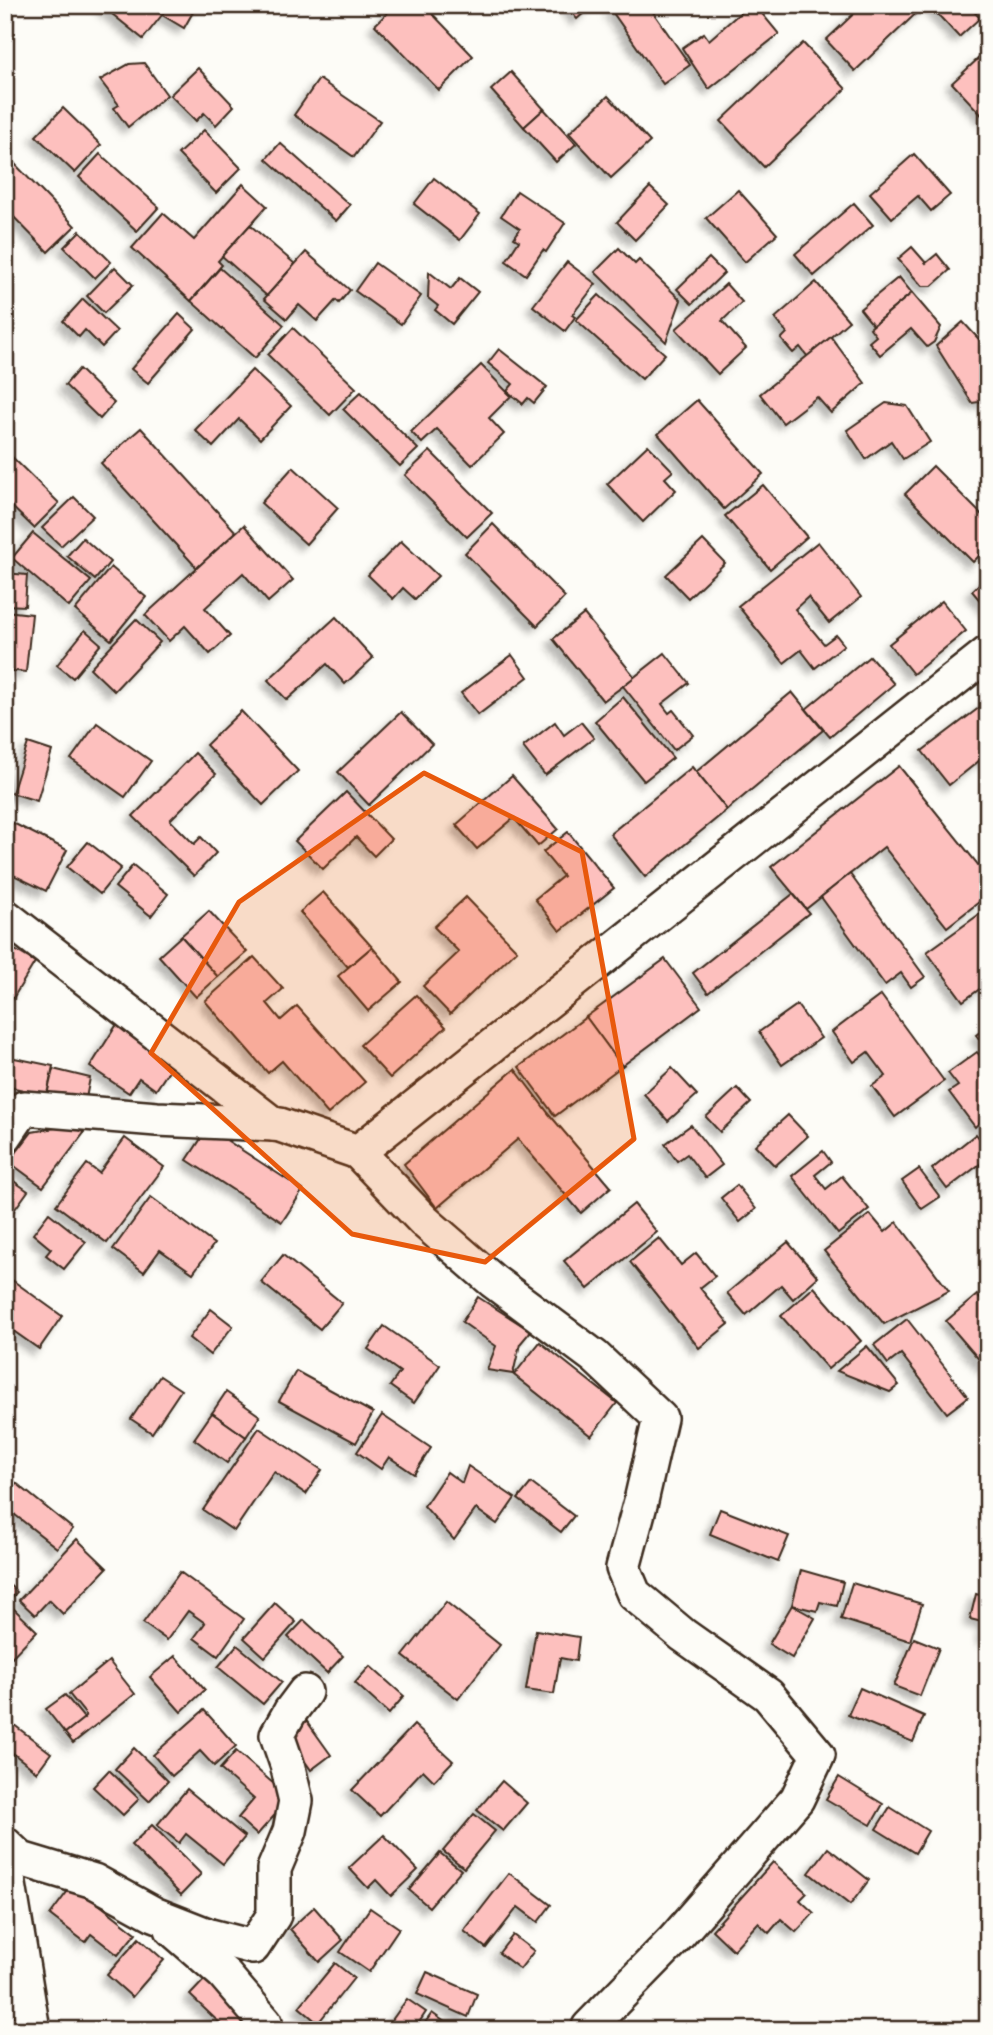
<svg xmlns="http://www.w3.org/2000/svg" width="993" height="2035" viewBox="0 0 993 2035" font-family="Mali,sans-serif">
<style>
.building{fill:#fdc0be;stroke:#3b2a1e;stroke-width:2;filter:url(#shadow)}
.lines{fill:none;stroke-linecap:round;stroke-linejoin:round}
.minor-casing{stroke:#3b2a1e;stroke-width:38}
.minor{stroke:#fdfcf7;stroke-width:33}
.marked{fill:#e8590c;fill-opacity:0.2;stroke:#e8590c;stroke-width:5;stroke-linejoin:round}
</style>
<defs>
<filter id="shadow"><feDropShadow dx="-6" dy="6" stdDeviation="3.5" flood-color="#0004"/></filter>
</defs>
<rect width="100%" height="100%" fill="#fdfcf7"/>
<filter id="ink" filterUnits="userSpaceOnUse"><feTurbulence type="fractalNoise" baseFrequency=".0143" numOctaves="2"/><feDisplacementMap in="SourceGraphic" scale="14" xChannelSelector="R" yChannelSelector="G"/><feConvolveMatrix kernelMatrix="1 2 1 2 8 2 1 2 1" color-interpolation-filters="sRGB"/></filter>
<g filter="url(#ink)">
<g class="building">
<polygon points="101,5 150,5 162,15 143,39"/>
<polygon points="168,5 197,5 184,28 162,15"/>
<polygon points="395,5 424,5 473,56 439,90 375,25"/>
<polygon points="566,5 593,5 577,19"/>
<polygon points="619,5 648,5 690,65 663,84 611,10"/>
<polygon points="749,5 755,5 779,34 709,89 682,48 704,33 709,40"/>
<polygon points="863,5 925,5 855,71 826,40"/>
<polygon points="929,5 968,5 980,18 959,37"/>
<polygon points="803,43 846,89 764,167 721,121"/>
<polygon points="981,56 988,63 988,122 952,83"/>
<polygon points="144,63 167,95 128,127 114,108 119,105 100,80 129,64"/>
<polygon points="198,68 234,106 216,125 204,113 196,121 170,95"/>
<polygon points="511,72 544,109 524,127 491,90"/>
<polygon points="319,79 380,121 354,157 294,115"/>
<polygon points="608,96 650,142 611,178 569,133"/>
<polygon points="63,108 101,145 75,173 36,136"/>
<polygon points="544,109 576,144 556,162 524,127"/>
<polygon points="204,130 241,168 216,193 178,154"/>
<polygon points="280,143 350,205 336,221 266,159"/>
<polygon points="100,154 159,207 137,231 79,177"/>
<polygon points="914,154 950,195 931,211 918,196 892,218 870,193"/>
<polygon points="13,162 75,226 48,252 5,208 5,170"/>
<polygon points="434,178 480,214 460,240 414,204"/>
<polygon points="243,184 267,206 218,261 222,265 191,301 132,248 163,213 194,240"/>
<polygon points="650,187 669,205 635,240 617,222"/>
<polygon points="738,190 777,234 745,262 706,218"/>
<polygon points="517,191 565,223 546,252 543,250 526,275 506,261 519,241 514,238 520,229 501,216"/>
<polygon points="854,203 873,225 814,276 795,254"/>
<polygon points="250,225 295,264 267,296 222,256"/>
<polygon points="80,231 111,262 95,278 64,247"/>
<polygon points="912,247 926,263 937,254 950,270 932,286 922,286 898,259"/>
<polygon points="619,248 635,264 639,260 681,300 666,342 595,272"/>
<polygon points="306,252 350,290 339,303 336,300 317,321 299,305 287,319 264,299"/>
<polygon points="709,258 724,273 692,304 677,289"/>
<polygon points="567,262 596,284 572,315 575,317 565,331 533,306"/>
<polygon points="375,263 421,296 401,324 355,291"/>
<polygon points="115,267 133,285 104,313 87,296"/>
<polygon points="220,268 284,325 255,358 191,301"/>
<polygon points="429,272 451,289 460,278 478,292 452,324 435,310 438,306 428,298"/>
<polygon points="899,277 912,293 873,325 860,309"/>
<polygon points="816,282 849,321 808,357 800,347 793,353 781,339 787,333 775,318"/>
<polygon points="726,284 742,302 722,321 746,348 718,374 676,329"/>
<polygon points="912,293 941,327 934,342 927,347 911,329 880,355 869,342 876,336 870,328"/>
<polygon points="599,295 665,354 642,379 576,320"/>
<polygon points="83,299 117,331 102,347 85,330 79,337 63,321"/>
<polygon points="179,314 195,329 148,383 131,369"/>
<polygon points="963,322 988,349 988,399 986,401 972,403 936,346"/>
<polygon points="293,328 356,388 330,415 268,355"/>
<polygon points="831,337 865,383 831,413 817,397 783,423 760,394"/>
<polygon points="499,349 547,387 534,403 528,398 523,404 507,391 513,384 488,363"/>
<polygon points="481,365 511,396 489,418 504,434 472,465 437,429 422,443 411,432"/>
<polygon points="79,369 114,403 100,419 65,385"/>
<polygon points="252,370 291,406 260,439 239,419 213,447 195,430"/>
<polygon points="361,392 418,449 400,466 343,409"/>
<polygon points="697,400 763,474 724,509 658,434"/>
<polygon points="886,403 907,406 930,442 903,459 891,441 866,459 847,430"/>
<polygon points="141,428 236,532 197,568 101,463"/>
<polygon points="648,445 673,471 665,478 676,490 643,522 607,484"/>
<polygon points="5,450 59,503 34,528 5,500"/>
<polygon points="430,451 492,513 467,537 405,475"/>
<polygon points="933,466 988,521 988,547 973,562 905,494"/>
<polygon points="293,467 338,508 306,544 261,503"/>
<polygon points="763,485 807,537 770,569 725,516"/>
<polygon points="74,497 93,516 61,546 42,528"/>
<polygon points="493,524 565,597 537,626 465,553"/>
<polygon points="244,525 293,580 268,602 243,573 205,608 230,636 210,654 185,626 169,641 145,615"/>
<polygon points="33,533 91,581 69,607 12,558"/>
<polygon points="83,538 110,562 95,580 67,556"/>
<polygon points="703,540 725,563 688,598 666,575"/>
<polygon points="401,541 438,576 415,599 403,588 393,599 368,575"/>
<polygon points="818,542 861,597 829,623 808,597 795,609 824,644 836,635 844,645 815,668 801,650 784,663 738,606"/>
<polygon points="111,567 146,597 111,640 75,610"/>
<polygon points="5,573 27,575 25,606 5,605"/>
<polygon points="988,575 988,610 972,591"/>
<polygon points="942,601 966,631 913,674 889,644"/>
<polygon points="5,611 32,614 26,672 5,670"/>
<polygon points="584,614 635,677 603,701 553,639"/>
<polygon points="336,617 373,658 345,684 327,664 287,700 268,680"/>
<polygon points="136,619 160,642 114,691 90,668"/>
<polygon points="85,630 101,644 73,678 57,665"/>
<polygon points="665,653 689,683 662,704 669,713 673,710 693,735 674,750 623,686"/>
<polygon points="512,655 528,677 478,715 461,693"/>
<polygon points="870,656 894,684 830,737 806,709"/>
<polygon points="792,692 823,730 727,810 696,772"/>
<polygon points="623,697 673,758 644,781 595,721"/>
<polygon points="988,701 988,762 984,757 949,785 922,751"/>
<polygon points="241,711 298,771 263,805 206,745"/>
<polygon points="401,712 432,744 369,805 338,772"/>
<polygon points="555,722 564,735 581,722 594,738 545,775 523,747"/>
<polygon points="97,723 151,761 125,797 71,759"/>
<polygon points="28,743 52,751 37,801 12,793"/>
<polygon points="195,753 216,774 170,820 194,844 201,837 216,853 194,876 133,816"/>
<polygon points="899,766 988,877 988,895 947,927 884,847 806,909 771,867"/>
<polygon points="692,767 727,810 645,877 610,834"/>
<polygon points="512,776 558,829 538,846 514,818 477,849 456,825"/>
<polygon points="346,792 391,839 374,856 356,837 323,869 295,841"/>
<polygon points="5,819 67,850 46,891 5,871"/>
<polygon points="568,832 614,888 560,931 535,899 563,876 543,852"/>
<polygon points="88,842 121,868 100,894 67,867"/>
<polygon points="133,865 168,894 151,916 115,887"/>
<polygon points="850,874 925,977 911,987 901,973 885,985 821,897"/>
<polygon points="323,892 372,947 348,967 300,912"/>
<polygon points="793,894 809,913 708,993 693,973"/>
<polygon points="466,897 517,950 450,1014 423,986 459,952 434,927"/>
<polygon points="988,908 988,983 963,1001 927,952"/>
<polygon points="209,911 247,952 218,977 181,936"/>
<polygon points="181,936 218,977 196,997 159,956"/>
<polygon points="5,944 35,962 12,1000 5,996"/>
<polygon points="372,947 402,982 368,1011 338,976"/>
<polygon points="254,957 283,989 267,1003 281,1020 297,1006 365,1082 328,1114 282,1061 268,1073 205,1001"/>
<polygon points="665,959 701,1007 622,1066 586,1017"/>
<polygon points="416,995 446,1027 390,1078 360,1045"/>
<polygon points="881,995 944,1081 895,1117 872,1086 886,1076 868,1052 854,1062 832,1032"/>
<polygon points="797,1005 821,1038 782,1065 759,1032"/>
<polygon points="586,1017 622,1066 555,1116 519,1067"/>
<polygon points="119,1021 177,1058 156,1090 139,1078 129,1093 90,1067"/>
<polygon points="988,1026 988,1050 976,1035"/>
<polygon points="977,1052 988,1066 988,1135 979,1123 975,1127 949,1092 958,1086 948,1073"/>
<polygon points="5,1056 53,1066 47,1095 5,1086"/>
<polygon points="672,1068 697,1095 668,1121 644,1094"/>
<polygon points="53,1069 90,1078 85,1103 47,1095"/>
<polygon points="515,1069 549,1114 611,1187 581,1213 518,1139 437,1208 404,1164"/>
<polygon points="737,1088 751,1103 720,1132 706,1117"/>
<polygon points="788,1115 808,1136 775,1166 755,1145"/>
<polygon points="72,1125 84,1133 43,1187 9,1162 32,1132"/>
<polygon points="691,1125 722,1165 705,1178 687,1154 677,1161 665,1144"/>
<polygon points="208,1128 303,1190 282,1222 187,1160"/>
<polygon points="976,1134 988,1149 988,1158 947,1189 932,1169"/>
<polygon points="125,1138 164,1167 107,1243 56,1205 87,1164 99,1173"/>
<polygon points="823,1151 831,1162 815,1175 826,1189 842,1176 869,1209 838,1234 792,1176"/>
<polygon points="919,1169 940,1197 922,1209 902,1181"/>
<polygon points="5,1175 28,1191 5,1223"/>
<polygon points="737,1185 756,1209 740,1222 721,1198"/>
<polygon points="151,1197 214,1244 193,1273 160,1250 144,1272 113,1249"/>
<polygon points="634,1204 657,1232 588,1289 564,1261"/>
<polygon points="49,1213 86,1242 64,1269 46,1255 51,1249 33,1234"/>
<polygon points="870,1214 885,1232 897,1222 949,1291 884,1324 824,1251"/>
<polygon points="659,1238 681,1265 696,1253 715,1276 700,1288 729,1324 699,1348 630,1262"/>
<polygon points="788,1242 818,1277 793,1299 781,1285 746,1315 727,1293"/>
<polygon points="283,1255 342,1303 320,1329 261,1282"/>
<polygon points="12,1280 62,1316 39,1349 5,1325 5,1289"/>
<polygon points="814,1287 861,1341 828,1369 781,1316"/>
<polygon points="977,1295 988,1308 988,1370 946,1321"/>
<polygon points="478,1297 531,1331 520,1344 513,1374 487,1370 496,1346 462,1322"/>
<polygon points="211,1309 233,1326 210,1355 189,1338"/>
<polygon points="907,1319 968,1397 947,1413 901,1354 888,1364 874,1345"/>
<polygon points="384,1326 440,1365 414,1403 390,1386 400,1372 368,1349"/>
<polygon points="540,1342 617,1403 591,1436 514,1375"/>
<polygon points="867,1346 899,1385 890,1392 837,1371"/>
<polygon points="296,1371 373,1413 356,1443 279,1401"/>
<polygon points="160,1376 181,1390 152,1433 131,1419"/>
<polygon points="226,1392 260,1416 246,1437 212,1413"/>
<polygon points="212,1413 246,1437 227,1463 194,1439"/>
<polygon points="382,1415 431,1448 414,1474 389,1457 381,1469 357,1452"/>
<polygon points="259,1428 322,1470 306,1494 274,1472 234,1531 203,1510"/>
<polygon points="468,1466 515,1498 497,1524 476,1509 454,1540 424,1506 447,1472 462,1483"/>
<polygon points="5,1474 73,1529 57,1548 5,1507"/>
<polygon points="531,1483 574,1516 561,1532 518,1499"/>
<polygon points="720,1509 789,1536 778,1562 710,1534"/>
<polygon points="77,1539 107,1568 63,1614 49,1600 35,1615 19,1600"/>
<polygon points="801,1570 843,1582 837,1606 820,1602 817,1611 792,1605"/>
<polygon points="180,1572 244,1619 218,1656 194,1638 205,1623 188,1611 167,1640 143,1623"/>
<polygon points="5,1581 17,1592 5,1604"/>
<polygon points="852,1583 922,1604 910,1641 841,1619"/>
<polygon points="976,1594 988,1597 988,1639 982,1637 986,1623 970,1619"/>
<polygon points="446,1602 500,1645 458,1699 403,1656"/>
<polygon points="275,1603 296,1622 265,1657 244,1638"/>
<polygon points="792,1605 815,1618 792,1658 769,1644"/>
<polygon points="12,1607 37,1631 5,1664 5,1614"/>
<polygon points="304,1620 343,1656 327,1673 288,1637"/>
<polygon points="536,1630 579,1637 576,1661 560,1658 554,1694 526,1690"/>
<polygon points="914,1638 939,1648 920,1696 894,1686"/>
<polygon points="237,1645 282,1682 263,1704 218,1667"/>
<polygon points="175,1656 205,1690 181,1712 150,1677"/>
<polygon points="109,1661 135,1694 73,1743 65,1733 86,1715 69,1694"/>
<polygon points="370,1666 404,1696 389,1714 355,1683"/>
<polygon points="860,1688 924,1716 913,1742 848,1715"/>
<polygon points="65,1695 84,1718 65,1733 46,1709"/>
<polygon points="204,1710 236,1746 214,1766 200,1751 172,1776 153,1755"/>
<polygon points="5,1718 51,1753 37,1772 5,1747"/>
<polygon points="306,1720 331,1755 311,1770 286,1734"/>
<polygon points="414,1725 453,1761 434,1781 423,1770 380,1816 352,1790"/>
<polygon points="134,1748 168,1781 149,1801 115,1769"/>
<polygon points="236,1751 290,1798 257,1835 238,1818 254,1799 220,1769"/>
<polygon points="109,1770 139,1799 123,1815 93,1787"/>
<polygon points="839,1777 883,1804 871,1825 826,1799"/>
<polygon points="502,1781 527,1803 503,1831 477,1810"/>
<polygon points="187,1789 245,1837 223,1864 186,1834 179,1843 157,1825"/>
<polygon points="890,1807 928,1831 915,1853 876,1829"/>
<polygon points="474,1814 495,1831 464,1868 443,1851"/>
<polygon points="152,1825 201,1874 181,1895 131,1845"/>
<polygon points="384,1835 418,1870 391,1896 376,1880 368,1888 349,1868"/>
<polygon points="828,1848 869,1880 850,1905 809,1873"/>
<polygon points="440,1853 461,1870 429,1907 409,1890"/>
<polygon points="773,1862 807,1893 800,1900 814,1913 796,1932 781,1919 769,1933 758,1923 733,1950 712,1930"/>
<polygon points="509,1873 551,1905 538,1922 518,1907 486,1948 464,1931"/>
<polygon points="73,1884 136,1933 118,1955 91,1934 85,1942 50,1915"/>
<polygon points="314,1907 343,1940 319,1962 290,1929"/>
<polygon points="370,1908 399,1928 369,1972 340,1952"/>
<polygon points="513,1935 534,1951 520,1969 499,1953"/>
<polygon points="139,1938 164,1960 132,1997 107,1975"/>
<polygon points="335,1963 354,1978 318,2023 299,2007"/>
<polygon points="427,1972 477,1994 468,2017 417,1994"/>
<polygon points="209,1975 257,2020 248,2030 227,2030 190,1995"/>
<polygon points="407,1999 426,2012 414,2030 385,2030"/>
<polygon points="432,2013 456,2030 420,2030"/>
</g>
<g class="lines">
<defs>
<g id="minor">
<polyline points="5,916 273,1124 280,1125 358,1152 988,653"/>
<polyline points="5,1136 24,1108 157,1119 273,1124"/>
<polyline points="358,1152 424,1221 493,1281 595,1357 660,1418 641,1501 623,1568 634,1594 683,1635 768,1695 818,1755 797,1799 674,1940 589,2027 589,2030"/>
<polyline points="5,1844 21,1859 94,1881 154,1914 210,1936 253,1947 274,1915 274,1869 290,1831 296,1801 287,1764 277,1735 290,1712 305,1692"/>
<polyline points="5,1860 33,2030"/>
<polyline points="172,1929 223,1973 265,2022 265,2030"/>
</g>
</defs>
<use href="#minor" class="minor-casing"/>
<use href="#minor" class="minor"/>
</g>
</g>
<path class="marked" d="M424,773L582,852L634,1139L485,1262L352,1234L151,1053L239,902Z"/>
<rect width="993" height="2035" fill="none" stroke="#fdfcf7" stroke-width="28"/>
<rect x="14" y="14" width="965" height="2007" fill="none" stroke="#3b2a1e" stroke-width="2.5" filter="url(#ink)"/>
</svg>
